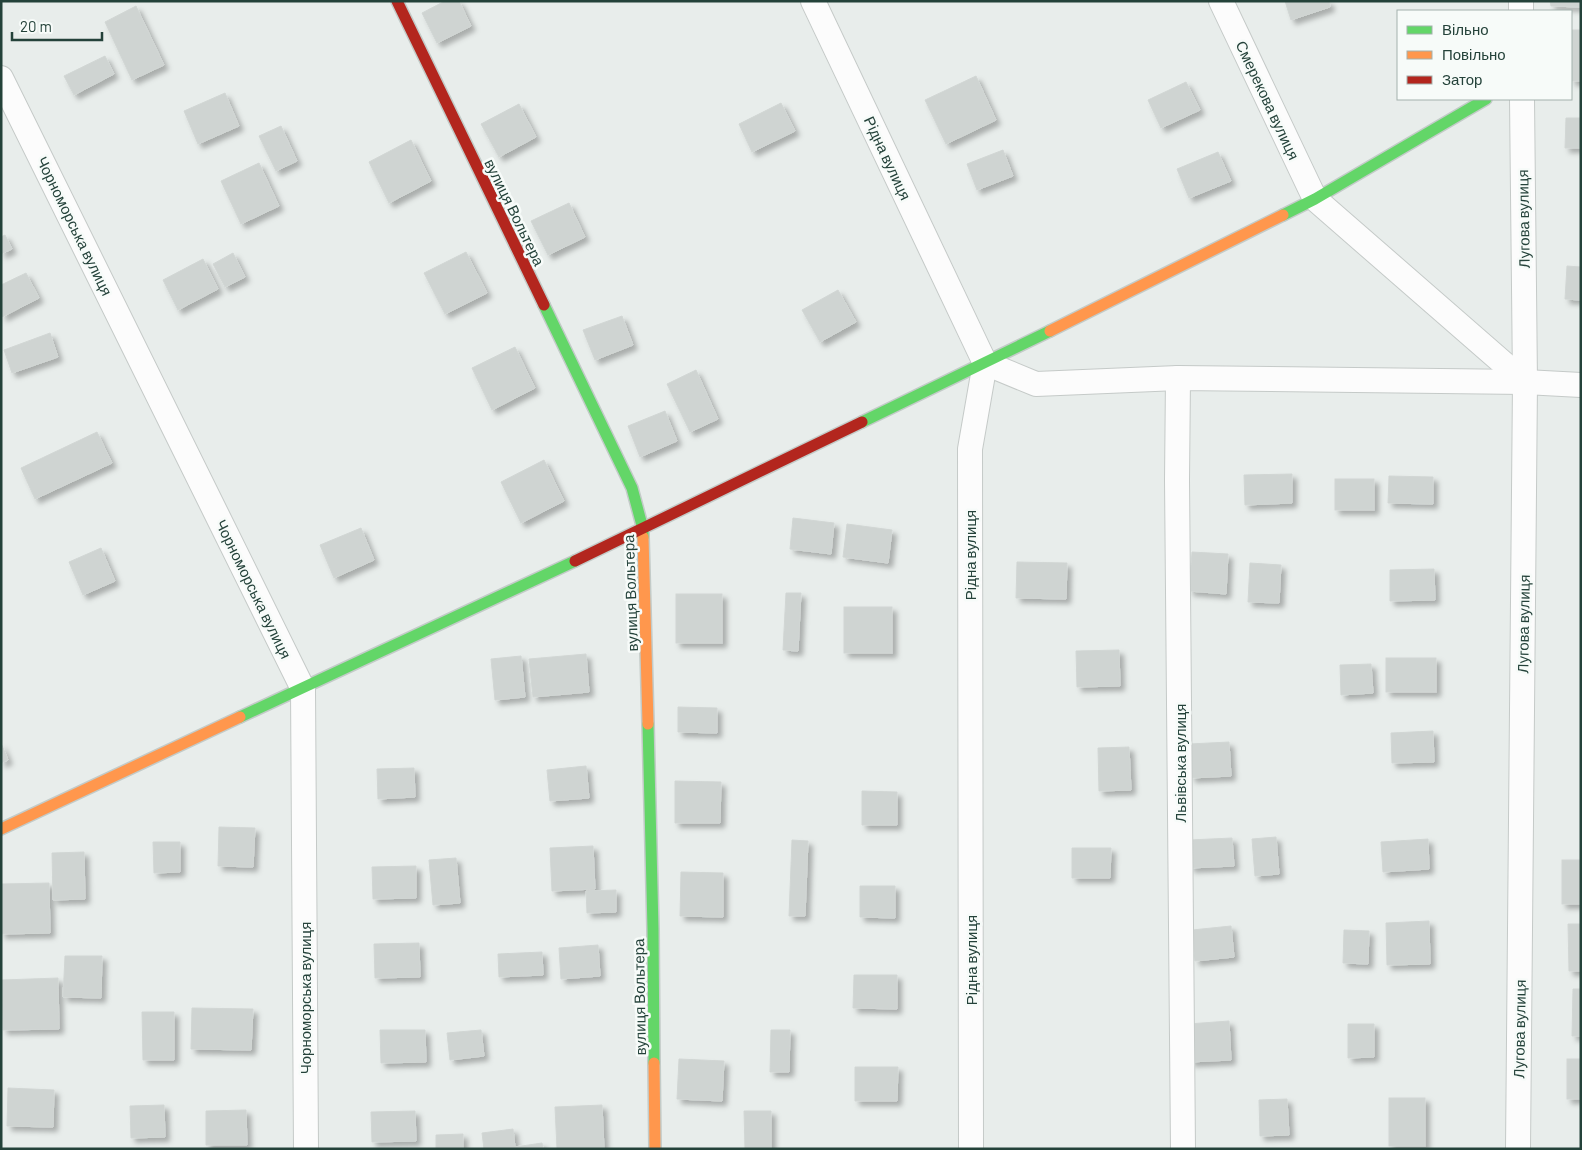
<svg xmlns="http://www.w3.org/2000/svg" width="1582" height="1150" viewBox="0 0 1582 1150" font-family="Barlow,sans-serif">
<style>
.building{fill:#cfd4d2;stroke:#d1d6d4;filter:url(#shadow)}
.lines{fill:none;stroke-linecap:round;stroke-linejoin:round}
.street-casing{stroke:#c5cac8;stroke-width:26}
.fast-casing{stroke:#c3cbc8;stroke-width:14}
.slow-casing{stroke:#c3cbc8;stroke-width:14}
.jam-casing{stroke:#c3cbc8;stroke-width:14}
.street{stroke:#fcfcfc;stroke-width:24}
.fast{stroke:#63d668;stroke-width:11}
.slow{stroke:#ff974d;stroke-width:11}
.jam{stroke:#b3261e;stroke-width:11}
.labels{text-anchor:middle;dominant-baseline:central;stroke-width:5;stroke-linejoin:round;paint-order:stroke}
.street-label{font-size:15px;fill:#24423a;stroke:#f7fbf9}
</style>
<defs>
<filter id="shadow"><feDropShadow dx="4.5" dy="4.5" stdDeviation="2.5" flood-color="#0004"/></filter>
</defs>
<rect width="100%" height="100%" fill="#e8edeb"/>
<g class="building">
<polygon points="445,1 459,1 471,26 437,43 422,13"/>
<polygon points="1285,1 1329,1 1330,7 1291,20"/>
<polygon points="1550,1 1581,1 1581,7 1551,6"/>
<polygon points="136,6 164,65 132,80 105,22"/>
<rect x="1571" y="30" width="10" height="51"/>
<polygon points="105,56 114,74 74,95 64,76"/>
<polygon points="976,76 996,120 946,144 925,100"/>
<polygon points="1186,82 1200,110 1161,128 1148,100"/>
<polygon points="225,93 239,126 198,144 184,111"/>
<polygon points="781,103 795,131 752,152 739,124"/>
<polygon points="519,104 536,137 499,157 481,124"/>
<polygon points="1566,118 1581,118 1581,148 1565,148"/>
<polygon points="281,126 297,161 276,171 259,136"/>
<polygon points="411,140 431,181 389,203 369,162"/>
<polygon points="1003,150 1013,176 977,190 967,164"/>
<polygon points="1218,152 1231,181 1189,198 1177,169"/>
<polygon points="259,163 279,206 241,224 221,181"/>
<polygon points="569,203 585,237 548,255 531,221"/>
<polygon points="5,235 12,249 1,254 1,237"/>
<polygon points="466,252 487,293 445,314 424,273"/>
<polygon points="233,253 245,277 225,287 213,264"/>
<polygon points="203,259 218,289 178,310 163,280"/>
<polygon points="1567,266 1581,267 1581,300 1565,299"/>
<polygon points="26,273 39,298 2,317 1,285"/>
<polygon points="838,290 856,322 820,342 802,310"/>
<polygon points="622,316 633,345 595,360 583,330"/>
<polygon points="50,333 58,357 12,373 4,350"/>
<polygon points="515,347 535,388 492,410 472,368"/>
<polygon points="696,370 718,419 690,432 667,384"/>
<polygon points="665,411 677,441 640,457 628,426"/>
<polygon points="97,432 112,463 35,499 21,468"/>
<polygon points="544,460 564,501 521,523 501,482"/>
<polygon points="1292,474 1292,503 1245,505 1244,475"/>
<polygon points="1389,476 1433,477 1433,504 1388,503"/>
<rect x="1335" y="479" width="39" height="31"/>
<polygon points="793,518 834,523 831,554 790,549"/>
<polygon points="847,524 892,530 888,563 843,557"/>
<polygon points="361,528 374,560 334,578 320,545"/>
<polygon points="101,548 115,581 83,595 69,562"/>
<polygon points="1192,552 1228,554 1226,594 1189,591"/>
<polygon points="1017,562 1067,563 1066,599 1016,598"/>
<polygon points="1250,563 1281,565 1279,603 1248,602"/>
<polygon points="1434,569 1435,600 1390,601 1390,570"/>
<polygon points="786,593 801,593 798,651 783,650"/>
<rect x="676" y="594" width="46" height="49"/>
<rect x="844" y="607" width="48" height="46"/>
<polygon points="1119,650 1120,686 1077,687 1076,651"/>
<polygon points="586,654 589,692 533,697 529,659"/>
<polygon points="521,656 525,697 495,700 491,659"/>
<rect x="1386" y="658" width="50" height="34"/>
<polygon points="1371,664 1373,693 1341,695 1340,665"/>
<polygon points="678,707 717,708 717,733 678,732"/>
<polygon points="1433,731 1434,762 1392,763 1391,733"/>
<polygon points="1229,742 1231,776 1191,778 1189,744"/>
<polygon points="1,743 8,760 1,763"/>
<polygon points="1129,747 1131,790 1099,791 1098,748"/>
<polygon points="586,766 589,798 550,801 547,770"/>
<polygon points="414,768 415,797 378,799 377,769"/>
<polygon points="675,781 721,782 720,823 675,823"/>
<polygon points="862,791 897,792 897,825 862,825"/>
<polygon points="219,827 255,828 253,867 218,866"/>
<polygon points="1276,837 1279,874 1255,876 1252,839"/>
<polygon points="1232,838 1234,866 1190,868 1189,840"/>
<polygon points="1428,839 1429,869 1383,872 1381,842"/>
<polygon points="792,840 808,841 805,916 789,916"/>
<polygon points="153,842 180,842 180,872 154,873"/>
<polygon points="593,846 595,889 552,891 550,848"/>
<polygon points="1072,848 1111,848 1110,878 1072,878"/>
<polygon points="84,852 85,899 53,900 52,853"/>
<polygon points="456,858 460,903 433,905 429,860"/>
<rect x="1562" y="860" width="19" height="44"/>
<polygon points="416,866 416,898 373,899 372,867"/>
<polygon points="681,872 723,873 723,917 680,916"/>
<polygon points="49,883 50,933 1,934 1,884"/>
<polygon points="860,886 895,886 895,918 860,917"/>
<polygon points="616,890 616,912 587,913 586,891"/>
<polygon points="1429,921 1430,964 1387,965 1386,923"/>
<polygon points="1568,924 1581,924 1581,971 1569,971"/>
<polygon points="1231,926 1234,957 1195,961 1192,930"/>
<polygon points="1344,930 1369,931 1368,964 1343,963"/>
<polygon points="419,943 420,977 375,978 374,944"/>
<polygon points="598,945 600,976 561,979 559,948"/>
<polygon points="542,952 543,975 499,977 498,954"/>
<polygon points="65,956 102,956 101,998 63,997"/>
<polygon points="854,975 897,975 897,1009 853,1008"/>
<polygon points="58,978 59,1029 3,1030 2,980"/>
<polygon points="1573,989 1581,989 1581,1036 1572,1036"/>
<polygon points="192,1008 253,1009 251,1050 191,1049"/>
<polygon points="142,1012 174,1012 174,1060 143,1060"/>
<polygon points="1229,1021 1231,1060 1190,1062 1188,1024"/>
<polygon points="1348,1024 1374,1024 1374,1057 1348,1058"/>
<polygon points="380,1030 425,1030 426,1062 381,1063"/>
<polygon points="481,1030 484,1056 450,1060 447,1033"/>
<polygon points="771,1030 790,1030 789,1072 770,1072"/>
<polygon points="679,1059 724,1061 722,1101 677,1099"/>
<rect x="1567" y="1059" width="14" height="40"/>
<polygon points="855,1067 898,1067 897,1101 855,1101"/>
<polygon points="8,1088 54,1090 53,1127 7,1126"/>
<rect x="1389" y="1098" width="36" height="48"/>
<polygon points="1287,1099 1289,1135 1260,1136 1259,1100"/>
<polygon points="164,1105 165,1137 131,1138 130,1106"/>
<polygon points="602,1105 604,1149 557,1149 555,1107"/>
<polygon points="246,1110 247,1145 206,1145 206,1111"/>
<polygon points="415,1111 416,1141 372,1142 371,1112"/>
<polygon points="744,1111 771,1111 771,1149 745,1149"/>
<polygon points="513,1129 515,1147 542,1143 543,1149 484,1149 482,1133"/>
<polygon points="463,1134 463,1149 436,1149 436,1135"/>
</g>
<g class="lines">
<defs>
<g id="street">
<polyline points="813,1 985,363 970,449 971,1149"/>
<polyline points="1221,1 1315,199 1525,382"/>
<polyline points="1521,1 1521,11"/>
<polyline points="1,78 303,689 306,1149"/>
<polyline points="985,363 1036,384 1178,378 1525,382 1581,385"/>
<polyline points="1178,378 1177,480 1183,1149"/>
<polyline points="1518,1149 1525,382 1522,99"/>
</g>
<g id="fast">
<polyline points="1283,215 1315,199 1486,99"/>
<polyline points="544,305 632,488 643,529 643,537"/>
<polyline points="862,422 1050,331"/>
<polyline points="240,717 575,561"/>
<polyline points="648,724 653,929 654,1063"/>
</g>
<g id="slow">
<polyline points="1050,331 1283,215"/>
<polyline points="643,537 648,724"/>
<polyline points="1,829 240,717"/>
<polyline points="654,1063 655,1149"/>
</g>
<g id="jam">
<polyline points="397,1 544,305"/>
<polyline points="575,561 862,422"/>
</g>
</defs>
<use href="#street" class="street-casing"/>
<use href="#fast" class="fast-casing"/>
<use href="#slow" class="slow-casing"/>
<use href="#jam" class="jam-casing"/>
<use href="#street" class="street"/>
<use href="#fast" class="fast"/>
<use href="#slow" class="slow"/>
<use href="#jam" class="jam"/>
</g>
<g class="labels">
<g class="street-label">
<text transform="translate(1268 100) rotate(65)">Смерекова вулиця</text>
<text transform="translate(888 158) rotate(65)">Рідна вулиця</text>
<text transform="translate(515 212) rotate(64)">вулиця Вольтера</text>
<text transform="translate(1523 219) rotate(-91)">Лугова вулиця</text>
<text transform="translate(75 226) rotate(64)">Чорноморська вулиця</text>
<text transform="translate(970 555) rotate(-90)">Рідна вулиця</text>
<text transform="translate(254 589) rotate(64)">Чорноморська вулиця</text>
<text transform="translate(630 593) rotate(-92)">вулиця Вольтера</text>
<text transform="translate(1523 624) rotate(-89)">Лугова вулиця</text>
<text transform="translate(1180 763) rotate(-90)">Львівська вулиця</text>
<text transform="translate(971 960) rotate(-90)">Рідна вулиця</text>
<text transform="translate(639 997) rotate(-91)">вулиця Вольтера</text>
<text transform="translate(305 998) rotate(-90)">Чорноморська вулиця</text>
<text transform="translate(1519 1029) rotate(-89)">Лугова вулиця</text>
</g>
</g>
<rect width="1582" height="1150" fill="none" stroke="#24423a" stroke-width="5"/>
<rect x="1397" y="10" width="175" height="90" fill="#f7fbf9" stroke="#a3b1ad"/>
<rect x="1407" y="26" width="25" height="8" fill="#63d668" stroke="#a3b1ad"/>
<text x="1442" y="35" font-size="15" fill="#24423a">Вільно</text>
<rect x="1407" y="51" width="25" height="8" fill="#ff974d" stroke="#a3b1ad"/>
<text x="1442" y="60" font-size="15" fill="#24423a">Повільно</text>
<rect x="1407" y="76" width="25" height="8" fill="#b3261e" stroke="#a3b1ad"/>
<text x="1442" y="85" font-size="15" fill="#24423a">Затор</text>
<path d="M12 32v8h90v-8" fill="none" stroke="#24423a" stroke-width="2.5"/>
<text x="20" y="32" font-size="15" fill="#24423a" stroke="#f7fbf9" stroke-width="4" paint-order="stroke">20 m</text>
</svg>
